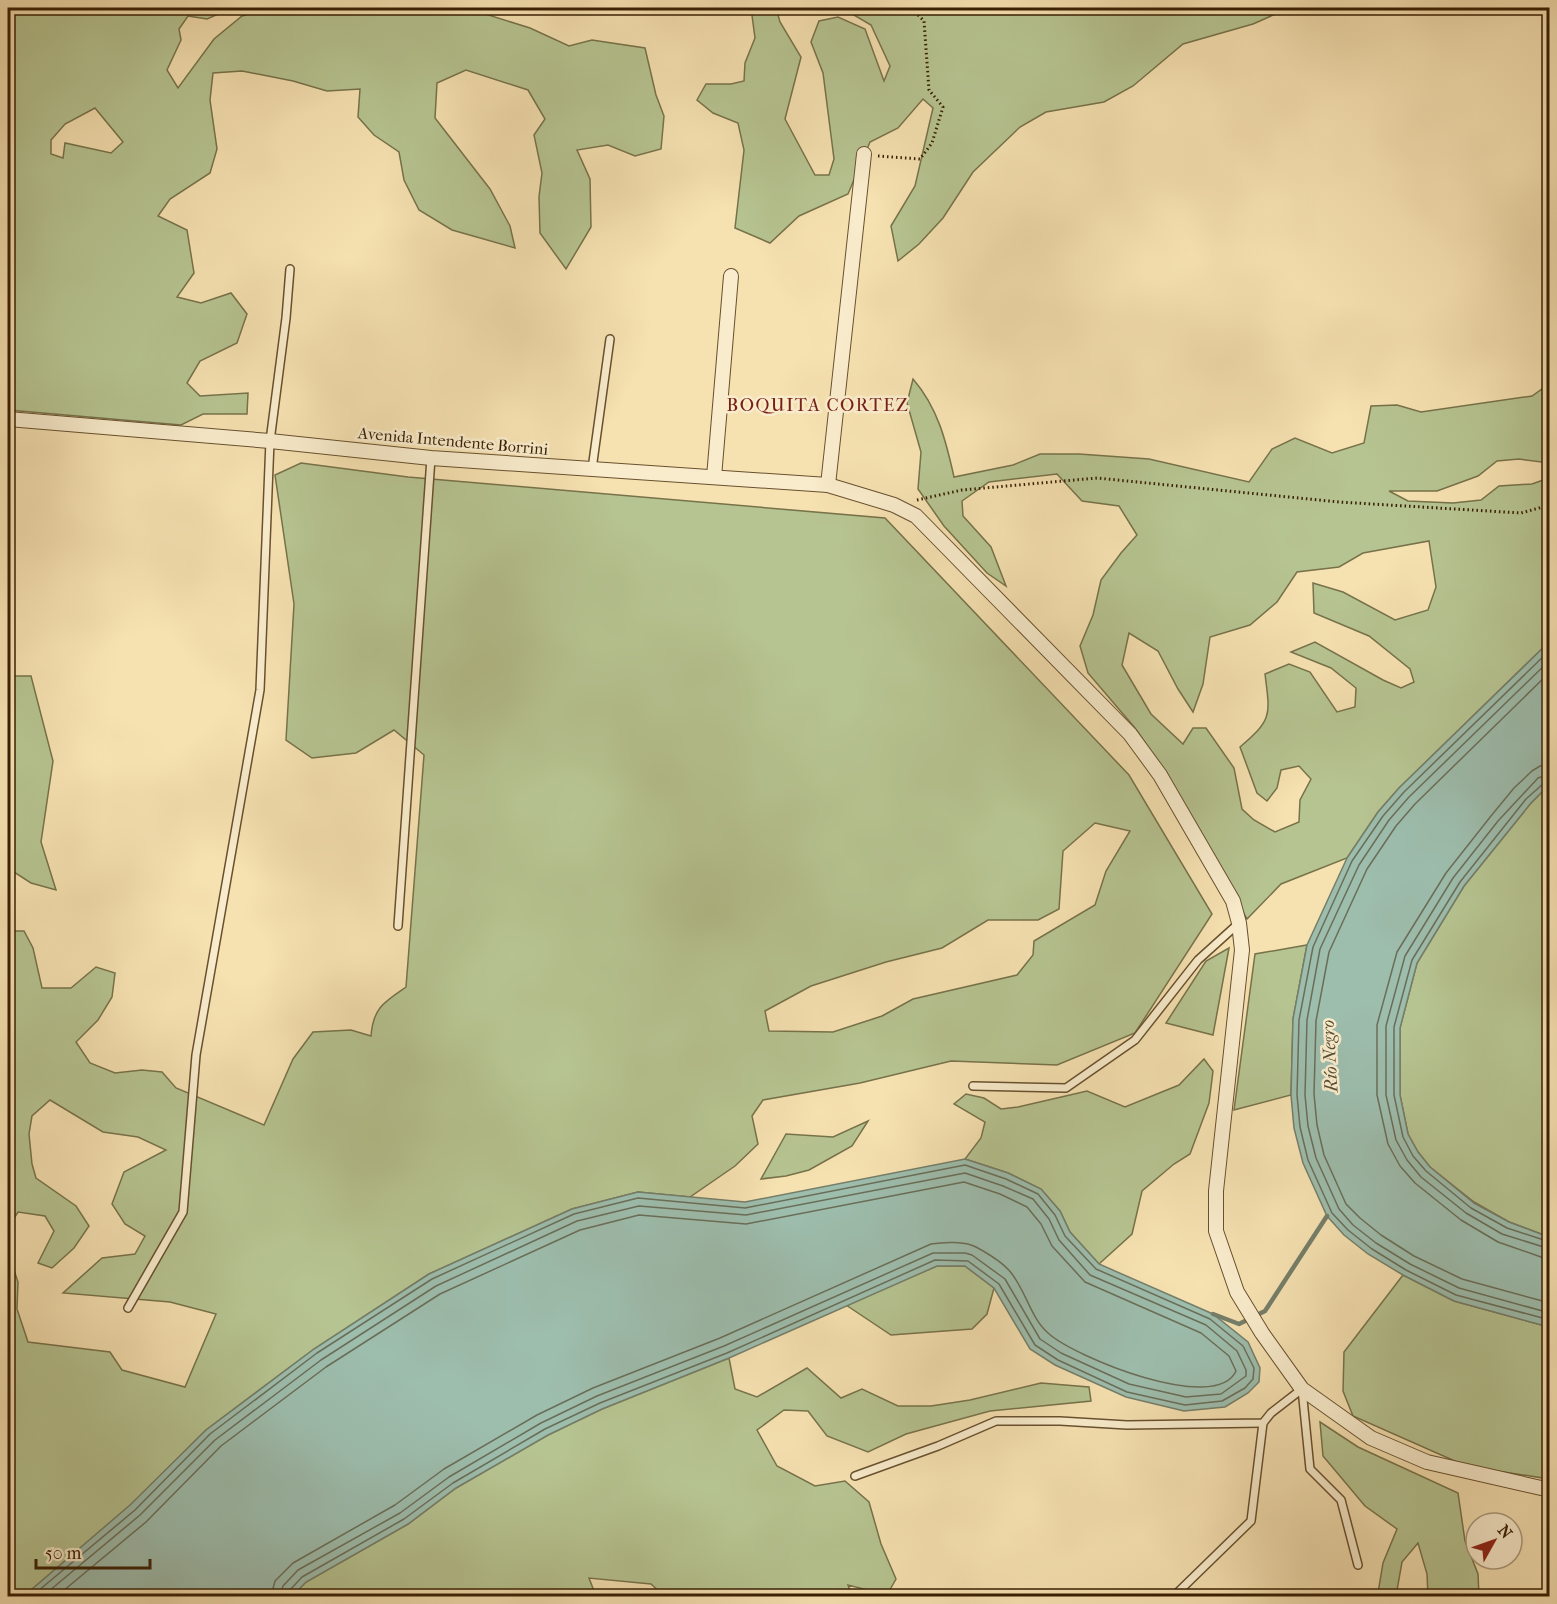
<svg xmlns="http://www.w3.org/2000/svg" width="1557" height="1604" viewBox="0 0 1557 1604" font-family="'IM FELL French Canon',serif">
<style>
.green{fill:#b6c491;stroke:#77724a;stroke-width:1.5;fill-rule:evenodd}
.water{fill:#9dbdad;stroke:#757e69;stroke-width:1.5}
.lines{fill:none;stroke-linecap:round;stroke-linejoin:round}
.shore{stroke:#6a6e58;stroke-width:1.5}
.stream{stroke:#757e69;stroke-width:4.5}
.lane-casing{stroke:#68502e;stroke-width:10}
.street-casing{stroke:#68502e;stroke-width:16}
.path{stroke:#381f03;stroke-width:3;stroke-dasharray:1.5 3;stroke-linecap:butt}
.lane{stroke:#f9eccc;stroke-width:7}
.street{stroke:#f9eccc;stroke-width:14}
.labels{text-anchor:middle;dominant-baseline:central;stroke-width:5;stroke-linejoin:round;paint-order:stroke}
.street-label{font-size:16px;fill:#381f03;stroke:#f9eccc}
.neighbourhood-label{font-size:18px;letter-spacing:1.5px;fill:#7a1f14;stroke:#f9eccc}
.water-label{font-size:18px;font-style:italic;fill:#564e36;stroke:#f9eccc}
</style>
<rect width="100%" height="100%" fill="#f6e1b1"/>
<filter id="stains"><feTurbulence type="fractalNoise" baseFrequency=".00333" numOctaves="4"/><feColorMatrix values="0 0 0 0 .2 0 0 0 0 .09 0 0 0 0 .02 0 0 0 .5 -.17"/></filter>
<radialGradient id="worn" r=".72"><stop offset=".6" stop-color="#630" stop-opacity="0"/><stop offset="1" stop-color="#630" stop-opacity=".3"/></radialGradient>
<g class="green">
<path d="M8,8H232L207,19L188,16L179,29L181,40L167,70L178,88L214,39L242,16L269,8H483L485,14L530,28L569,46L592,40L645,48L656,95L664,116L661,149L635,156L608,145L577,150L590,179L591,227L566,269L540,233L539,197L542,173L534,135L545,119L528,90L466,70L437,83L435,118L490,189L510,226L515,248L452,230L419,210L404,180L399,152L374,135L358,117L360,89L327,91L293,81L242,71L213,73L210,100L217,149L210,173L170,199L158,216L187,230L194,273L177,297L201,303L231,293L247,314L237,343L200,361L187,383L200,396L248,393L247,414H203L181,425L8,410ZM95,108L123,142L111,153L65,143L63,158L51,154V140L65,124Z"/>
<polygon points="751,8 776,8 780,22 801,57 785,119 815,175 829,175 834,159 823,73 811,42 819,21 838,17 865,29 884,81 890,66 871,25 842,8 1289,8 1253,24 1183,44 1133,86 1104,102 1046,112 1020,127 973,172 943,218 919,244 898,261 891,226 915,186 933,108 923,99 898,128 870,142 848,194 799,216 770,243 735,228 744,150 738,123 713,113 697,100 706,84 731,84 744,81 745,63 755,38"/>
<path d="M913,379C938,408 946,441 954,477L1013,465L1040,454H1079L1149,459L1249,482L1272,449L1295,438L1332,453L1364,443L1371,406L1397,405L1421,412L1532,396L1549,384V463L1519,459L1497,461L1478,476L1437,491H1389L1408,501L1453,503L1481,500L1499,486L1532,484L1546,479L1549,475V642L1399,788L1378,812L1347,858L1281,884L1247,919L1227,885L1213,853L1158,761L1135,728L1088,673L1080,646L1093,615L1101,580L1121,553L1137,535L1119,506L1082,501L1057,474L989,482L962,501L963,516L991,547L1006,586L987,573L944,526L918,489L921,452L907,403ZM1429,541L1436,587L1428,610L1395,620L1343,592L1313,583L1314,613L1369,636L1410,669L1414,682L1401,688L1383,680L1315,642L1291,652L1331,668L1356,688L1355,707L1337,712L1310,672L1289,664L1265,674C1270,715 1273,719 1240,747L1257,793L1267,801L1277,788L1281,770L1299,766L1311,779L1300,800L1299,822L1275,832L1254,820L1242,809L1234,768L1206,728H1193L1183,744L1151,714L1122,665L1129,633L1158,651L1178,689L1193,712L1203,684L1210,637L1250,625L1277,602L1297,572L1339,567L1363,553Z"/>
<path d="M301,463L408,477L885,518L1129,775L1212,914L1135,1033L1057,1065L951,1061L860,1083L763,1100L752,1116L758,1144L735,1166L690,1197L638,1192L572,1209L429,1274L314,1349L206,1430L131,1505L24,1596H8V1252L18,1282L17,1309L28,1342L110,1352L122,1370L185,1387L216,1314L170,1302L63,1293L102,1258L135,1254L145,1236L125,1224L112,1204L124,1172L166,1150L138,1137L103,1132L50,1100L32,1116L29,1134L32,1164L36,1178L76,1206L89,1226L74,1248L52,1268L38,1263L54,1231L45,1216L18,1212L8,1228V931H24L33,948L42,988H71L96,967L115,973L112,997L98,1020L76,1042L90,1063L115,1073L142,1070L162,1072L176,1088L264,1125L293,1059L313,1032L351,1030L371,1036C373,1008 384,1002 406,987L424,755L394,730L356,753L312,758L286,740L294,604L275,475ZM1095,823L1130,831L1106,871L1095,905L1034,941L1033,955L1017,975L913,999L882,1016L833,1032L769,1031L765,1011L811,986L886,962L942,948L988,920H1038L1059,909L1063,851Z"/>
<polygon points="8,676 31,676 53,761 41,842 56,890 31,883 11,870 8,871"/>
<polygon points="1549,785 1549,1237 1509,1222 1474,1202 1430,1167 1418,1152 1408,1134 1400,1095 1400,1028 1417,963 1464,886 1531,803"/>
<polygon points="1307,945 1293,1019 1291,1095 1234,1110 1255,954"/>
<polygon points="1229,948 1213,1035 1166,1023 1206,961"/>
<polygon points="1204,1059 1213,1071 1209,1103 1190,1154 1174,1164 1142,1191 1132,1234 1099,1264 1070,1232 1060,1211 1041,1189 1008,1173 965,1159 981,1138 985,1122 954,1104 966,1094 984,1098 1001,1109 1018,1107 1087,1091 1125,1107 1179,1085"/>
<polygon points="868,1121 852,1146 834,1156 809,1170 786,1176 761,1179 786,1134 833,1137"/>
<polygon points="937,1266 965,1266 994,1288 987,1314 972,1329 891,1335 846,1305"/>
<polygon points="1403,1275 1454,1301 1549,1327 1549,1479 1466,1466 1353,1416 1343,1391 1344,1352"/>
<polygon points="729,1358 735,1389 757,1397 807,1368 841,1398 862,1389 898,1406 931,1406 970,1400 1041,1383 1089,1387 1091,1401 990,1411 906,1434 868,1452 827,1436 808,1411 784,1410 757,1430 777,1466 815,1486 845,1481 869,1502 881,1544 896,1579 887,1595 848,1585 852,1596 664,1596 651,1584 589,1578 596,1596 292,1596 306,1582 408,1524 456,1488 548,1435 602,1409"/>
<polygon points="1320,1422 1358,1447 1458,1493 1465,1541 1478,1574 1479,1596 1428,1596 1427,1574 1418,1543 1402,1562 1396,1596 1384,1596 1378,1593 1383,1563 1397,1529 1365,1506 1323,1456"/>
</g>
<g class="water">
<polygon points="1549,642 1549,785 1531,803 1464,886 1417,963 1400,1028 1400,1095 1408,1134 1418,1152 1430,1167 1474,1203 1509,1222 1549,1237 1549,1327 1454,1301 1403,1275 1368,1254 1344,1235 1327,1216 1303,1163 1294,1128 1291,1095 1293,1019 1307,945 1347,858 1378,812 1399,788"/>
<polygon points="965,1159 1008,1173 1041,1189 1060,1211 1070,1232 1099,1264 1213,1314 1248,1342 1260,1368 1259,1382 1248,1393 1225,1407 1184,1411 1126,1397 1055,1365 1030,1349 994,1288 965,1266 937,1266 729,1358 602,1409 548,1435 456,1488 408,1524 306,1582 292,1596 24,1596 130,1505 206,1430 314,1349 429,1274 572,1209 638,1192 745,1202"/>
</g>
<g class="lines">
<g class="shore">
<polyline points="1550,650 1404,792 1383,816 1352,861 1313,947 1299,1020 1297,1095 1300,1127 1308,1160 1332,1213 1348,1230 1372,1249 1406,1270 1456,1295 1550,1320"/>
<polyline points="1550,660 1409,797 1389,820 1359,865 1320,949 1307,1020 1305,1095 1308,1126 1316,1158 1339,1209 1353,1225 1376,1243 1410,1264 1459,1288 1550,1313"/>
<polyline points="1550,672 1415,804 1396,826 1367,869 1329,952 1316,1021 1314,1094 1317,1125 1324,1155 1346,1204 1360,1218 1381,1235 1414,1256 1462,1279 1550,1303"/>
<polyline points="1550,765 1540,766 1532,771 1514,788 1491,816 1446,873 1397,952 1377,1025 1377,1095 1388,1144 1400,1166 1415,1183 1461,1220 1498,1242 1541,1257 1550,1258"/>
<polyline points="1550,774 1538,778 1498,821 1453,878 1405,956 1386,1026 1386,1095 1396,1140 1407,1160 1421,1177 1466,1213 1502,1234 1550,1249"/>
<polyline points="1550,781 1544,783 1526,799 1460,882 1412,960 1394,1027 1394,1095 1403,1137 1413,1156 1426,1171 1471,1208 1507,1228 1550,1242"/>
<polyline points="32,1596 135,1510 210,1434 317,1353 432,1279 574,1214 638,1198 745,1208 965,1165 1006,1179 1038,1194 1055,1215 1065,1236 1096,1269 1210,1319 1243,1346 1254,1368 1253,1379 1245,1388 1222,1401 1185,1405 1127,1392 1058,1360 1035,1345 999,1284 968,1261 935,1260 727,1353 600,1403 545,1429 453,1483 404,1519 302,1577 289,1591 288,1596"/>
<polyline points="43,1596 140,1515 215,1440 321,1360 436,1286 577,1221 639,1206 746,1215 965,1173 1003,1186 1033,1199 1049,1219 1059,1240 1090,1275 1206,1325 1237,1351 1246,1370 1246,1376 1221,1394 1186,1397 1129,1384 1061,1353 1040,1339 1005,1279 972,1255 965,1253 933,1253 724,1346 597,1396 541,1423 449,1477 400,1513 298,1570 283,1586 280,1596"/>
<path d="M57,1596L146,1522L221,1446L326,1367L440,1294L580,1230L639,1215L746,1224L964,1182L1000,1194L1027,1207L1041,1224L1052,1246L1085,1282L1201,1333L1229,1356L1236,1371C1216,1415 1074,1357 1048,1333C1031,1318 1026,1292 1012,1274C1005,1264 987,1253 976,1247C965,1241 943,1242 931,1244L720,1338L593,1388L537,1415L444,1469L395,1505L293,1563L275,1581L271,1596"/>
</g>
<polyline class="stream" points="1213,1314 1239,1324 1265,1311 1327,1216"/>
<defs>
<g id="lane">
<polyline points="592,469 610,339"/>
<polyline points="398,926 431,458"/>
<polyline points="973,1086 1066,1088 1135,1040 1198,960 1239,923"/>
<polyline points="128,1308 183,1212 196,1055 260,690 270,441 286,318 290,269"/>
<polyline points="855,1476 938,1446 996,1421 1060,1421 1127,1425 1263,1423 1271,1413 1302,1389 1310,1469 1341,1500 1358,1565"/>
<polyline points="1174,1596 1251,1521 1263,1423"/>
</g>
<g id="street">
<polyline points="8,419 270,441 431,458 828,485 894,505 916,516 1130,734 1160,775 1233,901 1239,923 1242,950 1216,1191 1216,1231 1237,1292 1262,1333 1302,1389 1371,1438 1427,1462 1550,1490"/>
<polyline points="714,477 731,276"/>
<polyline points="828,485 864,154"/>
</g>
</defs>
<use href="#lane" class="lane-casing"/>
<use href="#street" class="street-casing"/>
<g class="path">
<polyline points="878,156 920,159 932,143 943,107 929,90 924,21 911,8"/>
<polyline points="917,500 962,490 1097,478 1339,502 1521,513 1550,505"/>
</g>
<use href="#lane" class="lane"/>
<use href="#street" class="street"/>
</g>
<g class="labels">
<g class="street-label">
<text transform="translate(453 441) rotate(5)">Avenida Intendente Borrini</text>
</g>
<g class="neighbourhood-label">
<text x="818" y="405">BOQUITA CORTEZ</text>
</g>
<g class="water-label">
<text transform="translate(1330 1056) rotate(-93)">Río Negro</text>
</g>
</g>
<rect width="1557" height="1604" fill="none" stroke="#f6e1b1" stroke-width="30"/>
<rect x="9" y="9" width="1539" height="1586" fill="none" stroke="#381f03" stroke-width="3"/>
<rect x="15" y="15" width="1527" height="1574" fill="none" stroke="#381f03" stroke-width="1.5"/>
<g transform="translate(1494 1541) rotate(50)"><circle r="28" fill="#f9eccc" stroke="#ac9a7c" stroke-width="1.5"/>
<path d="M0-4.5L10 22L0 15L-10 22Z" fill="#8f2418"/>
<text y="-9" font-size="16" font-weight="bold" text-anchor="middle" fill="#381f03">N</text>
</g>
<path d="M36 1559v9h114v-9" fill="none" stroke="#381f03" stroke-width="3"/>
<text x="45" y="1559" font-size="18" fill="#381f03" stroke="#f9eccc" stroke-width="4.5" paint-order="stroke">50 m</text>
<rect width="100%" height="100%" filter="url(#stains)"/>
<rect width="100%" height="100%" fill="url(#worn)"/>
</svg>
